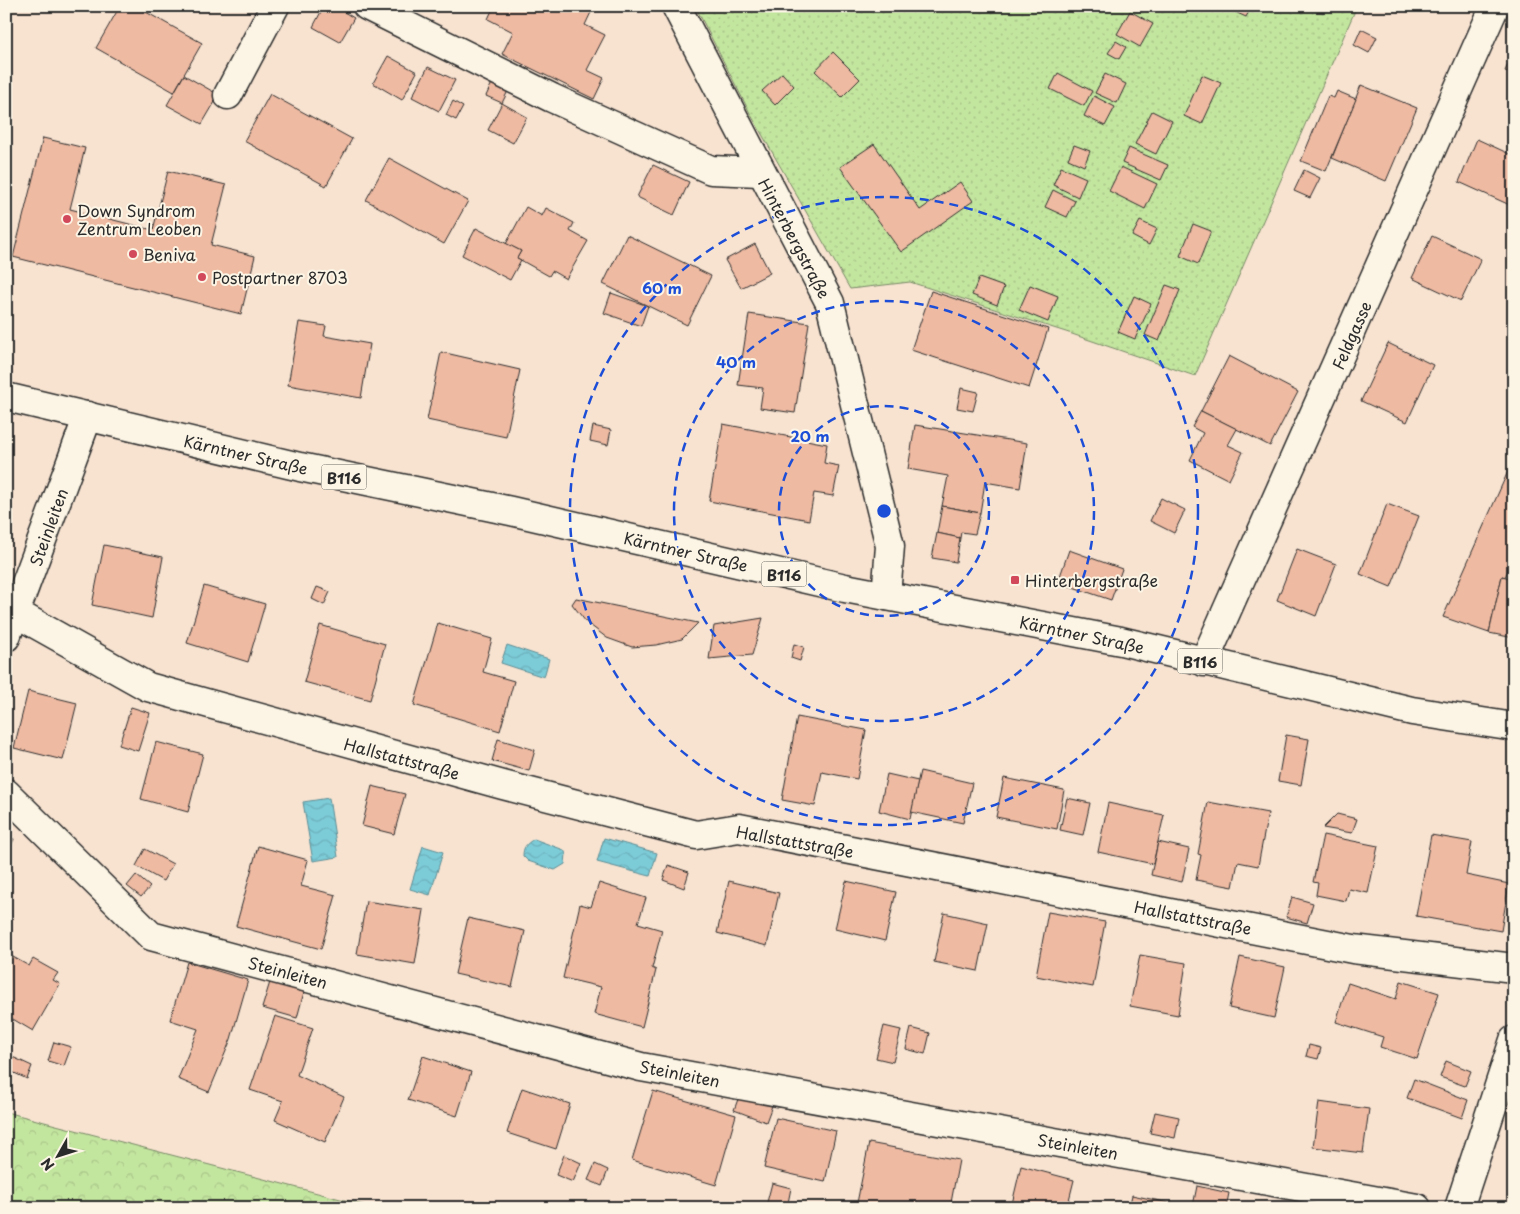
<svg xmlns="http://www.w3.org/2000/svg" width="1520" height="1214" viewBox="0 0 1520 1214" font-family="'Playpen Sans',sans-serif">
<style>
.forest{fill:url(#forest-crowns);stroke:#778865}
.park{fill:url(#park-dots);stroke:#778865}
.water{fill:url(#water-waves);stroke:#5c8c93}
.building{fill:#efbaa2;stroke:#2b2b2b}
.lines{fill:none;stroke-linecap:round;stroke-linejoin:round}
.minor-casing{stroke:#2b2b2b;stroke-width:31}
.major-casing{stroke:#2b2b2b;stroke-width:31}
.minor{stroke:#fcf5e5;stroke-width:28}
.major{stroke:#fcf5e5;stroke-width:28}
.ring{fill:none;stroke:#1d4ed8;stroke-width:2.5;stroke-dasharray:9 6}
.poi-dot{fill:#d1495b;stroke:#fcf5e5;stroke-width:2}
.labels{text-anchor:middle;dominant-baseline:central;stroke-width:4;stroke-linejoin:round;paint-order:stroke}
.shield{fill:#fcf5e5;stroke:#6a6863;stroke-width:1}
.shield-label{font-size:15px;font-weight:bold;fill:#2b2b2b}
.poi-label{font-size:16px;fill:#2b2b2b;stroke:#fcf5e5;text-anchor:start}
.street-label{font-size:16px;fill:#2b2b2b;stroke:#fcf5e5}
.centre{fill:#1d4ed8;stroke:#fcf5e5;stroke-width:2.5}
.ring-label{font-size:15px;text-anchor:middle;font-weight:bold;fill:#1d4ed8;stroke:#fcf5e5;stroke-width:4;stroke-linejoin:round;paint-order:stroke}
</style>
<defs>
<pattern id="forest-crowns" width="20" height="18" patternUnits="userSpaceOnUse" patternTransform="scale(1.25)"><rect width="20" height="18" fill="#c3e69f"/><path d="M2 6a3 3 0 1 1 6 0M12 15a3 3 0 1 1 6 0" fill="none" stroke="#a8c589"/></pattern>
<pattern id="park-dots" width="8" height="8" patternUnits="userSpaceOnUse" patternTransform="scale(1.25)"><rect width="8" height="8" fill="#c3e69f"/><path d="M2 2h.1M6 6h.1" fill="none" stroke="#a8c589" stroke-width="1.8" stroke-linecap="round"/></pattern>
<pattern id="water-waves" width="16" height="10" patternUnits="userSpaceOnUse" patternTransform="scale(1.25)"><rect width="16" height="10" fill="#7cccd8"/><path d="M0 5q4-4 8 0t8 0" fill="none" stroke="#6bafba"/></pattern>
</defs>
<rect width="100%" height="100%" fill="#f8e3d1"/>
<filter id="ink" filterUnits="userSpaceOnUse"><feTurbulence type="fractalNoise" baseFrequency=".02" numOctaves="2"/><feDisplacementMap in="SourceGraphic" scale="10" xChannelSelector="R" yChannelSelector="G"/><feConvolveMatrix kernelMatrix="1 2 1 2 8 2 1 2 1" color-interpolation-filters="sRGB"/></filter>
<g filter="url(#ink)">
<polygon class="forest" points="6,1112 375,1208 6,1208"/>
<polygon class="park" points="695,6 1357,6 1195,376 1069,333 910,282 850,289 751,115"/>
<g class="water">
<polygon points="507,645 549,659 544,677 501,663"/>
<polygon points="329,798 338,857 313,861 303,802"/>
<polygon points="604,838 657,853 650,876 597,862"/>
<path d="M534,839L564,850L566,854L565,864L555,870L528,861L523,856C523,847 526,844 534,839Z"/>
<polygon points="423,846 443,852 430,895 410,889"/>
</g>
<g class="building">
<polygon points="120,6 135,6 202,43 174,92 96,48"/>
<polygon points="324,6 334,6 354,18 340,42 313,27"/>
<polygon points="494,6 594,6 585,25 605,35 587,70 604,78 594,99 502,54 513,32 488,19"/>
<polygon points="1236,6 1252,6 1246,17 1233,11"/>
<polygon points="1130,11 1153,24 1140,47 1117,34"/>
<polygon points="1361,29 1377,37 1369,53 1354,45"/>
<polygon points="1116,41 1126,47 1119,59 1108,53"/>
<polygon points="1514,51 1514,75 1505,71"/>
<polygon points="833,52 860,79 842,97 815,71"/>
<polygon points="388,56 417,72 402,100 373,83"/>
<polygon points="428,67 455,80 439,111 412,97"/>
<polygon points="782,73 794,86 775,105 762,91"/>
<polygon points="1058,73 1092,91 1084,106 1050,89"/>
<polygon points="1105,74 1126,84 1117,103 1095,93"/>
<polygon points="184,75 219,95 202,124 167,105"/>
<polygon points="1202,75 1221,83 1202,124 1184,116"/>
<polygon points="492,83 508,91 502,103 486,96"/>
<polygon points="1361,85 1417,108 1386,181 1332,158"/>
<polygon points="1337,91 1356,99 1326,171 1301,161 1328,96 1334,98"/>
<polygon points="270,94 352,139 326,186 244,141"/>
<polygon points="1094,96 1115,107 1105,126 1084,116"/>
<polygon points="453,101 463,107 456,120 446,115"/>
<polygon points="502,103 527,117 513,143 488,130"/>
<polygon points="1152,111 1172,121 1156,154 1135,144"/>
<polygon points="43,138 85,148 70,209 153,230 168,171 226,185 211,245 255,256 241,314 13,257"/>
<polygon points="1477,139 1514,156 1512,206 1459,182"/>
<polygon points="874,144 920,210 960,182 973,201 901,252 840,167"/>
<polygon points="1074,145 1090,151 1084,166 1068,159"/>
<polygon points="1129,148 1168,165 1161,180 1122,163"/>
<polygon points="389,158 468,201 444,244 366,200"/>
<polygon points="653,165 689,182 674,215 637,197"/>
<polygon points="1061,167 1086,178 1078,197 1053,185"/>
<polygon points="1121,167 1157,184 1145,209 1109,191"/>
<polygon points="1304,170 1320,178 1310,198 1294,191"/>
<polygon points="1053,190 1075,201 1067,217 1045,207"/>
<polygon points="526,207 542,216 546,208 574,223 570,231 588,241 566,279 552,271 549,276 517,258 521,251 506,244"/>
<polygon points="1140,221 1157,229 1149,245 1132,236"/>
<polygon points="1193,224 1211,231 1198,264 1180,256"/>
<polygon points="476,228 521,251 517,258 521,260 510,280 462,255"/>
<polygon points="627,235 711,276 687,325 603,284"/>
<polygon points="1432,236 1481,259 1461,301 1412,278"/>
<polygon points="755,244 770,273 741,288 725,260"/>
<polygon points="979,278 1004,287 997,305 972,295"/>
<polygon points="1030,285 1058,296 1048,322 1019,310"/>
<polygon points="1166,285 1180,290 1159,341 1145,335"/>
<polygon points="931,291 1048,329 1029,388 911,350"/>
<polygon points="611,293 648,306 641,326 604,313"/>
<polygon points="1134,296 1151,304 1135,339 1118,332"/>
<polygon points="749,314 809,323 795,413 760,408 763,388 738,385"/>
<polygon points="299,322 326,326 324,336 370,344 361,398 288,385"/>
<polygon points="1388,343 1433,365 1407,422 1361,401"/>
<polygon points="441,352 520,370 506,437 427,420"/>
<polygon points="1229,356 1298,392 1270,446 1201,411"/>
<polygon points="961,388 978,392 973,411 957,408"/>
<polygon points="1201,411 1237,429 1228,445 1243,452 1229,480 1190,460 1203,433 1192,427"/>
<polygon points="723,424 827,444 824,463 839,466 833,496 814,493 809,520 709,501"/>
<polygon points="915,425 1027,443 1020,488 985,482 980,513 942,506 948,476 908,469"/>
<polygon points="593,426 611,430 608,445 590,441"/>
<polygon points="1514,458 1514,558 1505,577 1502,576 1489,633 1443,617"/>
<polygon points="1161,498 1185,510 1174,533 1150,521"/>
<polygon points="1387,504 1419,516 1391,587 1360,574"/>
<polygon points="942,506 980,513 975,534 961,532 960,538 937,533"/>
<polygon points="937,533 960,538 956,562 932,558"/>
<polygon points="104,545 163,557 152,618 92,605"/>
<polygon points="1297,549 1336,564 1316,616 1277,600"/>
<polygon points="1069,550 1122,569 1111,600 1058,582"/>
<polygon points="1502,576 1514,579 1514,638 1489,633"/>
<polygon points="204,586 265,604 248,662 187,643"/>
<polygon points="317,587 330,592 324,605 312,599"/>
<polygon points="576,598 698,623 682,639 656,645 632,647 607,638 586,622 572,604"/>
<polygon points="763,618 752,655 709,659 714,626"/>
<polygon points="438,623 492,639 483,672 514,681 500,731 414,705"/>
<polygon points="320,625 385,644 370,700 304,682"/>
<polygon points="794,644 804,647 800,661 791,658"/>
<polygon points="28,691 77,703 63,760 14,748"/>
<polygon points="131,707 150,713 138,751 119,745"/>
<polygon points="797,717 866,730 857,779 822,772 815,806 782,800"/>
<polygon points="1286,735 1309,739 1301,785 1278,781"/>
<polygon points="498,739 535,750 529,771 492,761"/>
<polygon points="156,742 203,754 188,812 141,799"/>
<polygon points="920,771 972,783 963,823 911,812"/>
<polygon points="887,774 918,781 910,819 879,811"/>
<polygon points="1004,778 1064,790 1057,829 996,817"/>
<polygon points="372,786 405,794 394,834 362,826"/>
<polygon points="1067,798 1090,803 1083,835 1060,830"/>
<polygon points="1208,802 1268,813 1258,866 1238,862 1233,887 1196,880 1201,855 1198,854"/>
<polygon points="1108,803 1164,815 1153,864 1098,852"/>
<polygon points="1337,814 1357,819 1352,833 1323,828"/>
<polygon points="1323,835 1378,846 1368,893 1349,889 1346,901 1316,895 1318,883 1313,882"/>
<polygon points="1431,835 1472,842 1466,875 1509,884 1501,931 1416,916"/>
<polygon points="6,836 14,839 6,857"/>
<polygon points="1158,842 1189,849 1182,882 1151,875"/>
<polygon points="258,846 308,860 301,886 336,895 321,949 236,926"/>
<polygon points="145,849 173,864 163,881 136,866"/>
<polygon points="668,865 689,872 684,888 663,880"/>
<polygon points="136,875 150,887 141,897 127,886"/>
<polygon points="729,881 779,893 767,946 717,933"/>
<polygon points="846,881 896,892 885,941 835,929"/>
<polygon points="599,883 646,898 638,923 662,930 652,968 656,970 642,1027 594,1014 601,987 563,978 580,904 591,907"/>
<polygon points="1292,897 1313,903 1307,923 1286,917"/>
<polygon points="366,901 424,910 415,964 357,954"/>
<polygon points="1048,912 1105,922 1093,987 1036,976"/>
<polygon points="944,913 988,923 978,971 934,962"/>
<polygon points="468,918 525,931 512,987 455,974"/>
<polygon points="6,953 29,966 33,959 58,973 53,980 60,984 33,1031 6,1015"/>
<polygon points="1140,955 1186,963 1178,1015 1130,1006"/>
<polygon points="1240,957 1285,967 1274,1018 1229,1008"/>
<polygon points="187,962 248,980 231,1039 209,1092 178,1079 198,1029 170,1020"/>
<polygon points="1401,981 1439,993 1417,1059 1380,1047 1383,1037 1336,1022 1348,983 1396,999"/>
<polygon points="270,982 304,992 297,1018 262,1008"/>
<polygon points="275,1016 313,1028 297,1075 344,1097 325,1142 275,1120 283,1101 250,1090"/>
<polygon points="884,1026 901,1030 893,1062 876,1058"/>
<polygon points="911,1028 930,1033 925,1054 906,1049"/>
<polygon points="54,1042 71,1047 64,1066 48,1061"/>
<polygon points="1309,1045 1321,1048 1318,1059 1306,1056"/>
<polygon points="6,1054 32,1066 27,1079 6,1069"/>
<polygon points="423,1056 471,1072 457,1116 408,1100"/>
<polygon points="1446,1061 1471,1071 1465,1086 1440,1077"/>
<polygon points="1414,1079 1468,1100 1462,1118 1407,1098"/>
<polygon points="522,1088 570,1104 556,1149 507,1133"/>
<polygon points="653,1091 736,1115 716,1185 632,1160"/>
<polygon points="741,1091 773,1103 766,1122 734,1110"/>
<polygon points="1319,1102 1369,1109 1363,1153 1313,1147"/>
<polygon points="1155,1112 1179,1117 1175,1138 1150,1133"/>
<polygon points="776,1118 836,1131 825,1182 764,1168"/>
<polygon points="869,1143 959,1160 950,1208 856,1208"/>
<polygon points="564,1155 581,1163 573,1182 556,1175"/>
<polygon points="595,1164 608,1170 602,1186 588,1180"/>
<polygon points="1021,1166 1074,1180 1067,1208 1011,1208"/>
<polygon points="772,1183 791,1188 787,1208 766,1206"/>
<polygon points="1197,1186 1229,1193 1226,1208 1193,1206"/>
<polygon points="1514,1192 1514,1208 1508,1208"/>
<polygon points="1132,1195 1183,1206 1183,1208 1129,1208"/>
</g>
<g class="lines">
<defs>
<g id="minor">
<polyline points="367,6 552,98 711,170 760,172"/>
<polyline points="676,6 830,303 890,546 886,596"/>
<polyline points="228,95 275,6"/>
<polyline points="16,613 148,687 503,785 696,835 739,828 1353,949 1514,968"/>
<polyline points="6,637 88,416"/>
<polyline points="1204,662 1495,6"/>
<polyline points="6,793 151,936 641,1067 1417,1208"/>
<polyline points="1459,1208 1514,1040"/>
</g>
<polyline id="major" points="6,397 300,467 511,511 845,588 1121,641 1412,711 1514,727"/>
</defs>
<use href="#minor" class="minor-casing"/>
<use href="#major" class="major-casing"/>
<use href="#minor" class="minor"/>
<use href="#major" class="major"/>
</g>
</g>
<g class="ring">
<circle cx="884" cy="511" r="105"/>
<circle cx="884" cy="511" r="210"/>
<circle cx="884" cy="511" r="314"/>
</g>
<g class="poi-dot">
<circle cx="67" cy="219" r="5"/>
<circle cx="133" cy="254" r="5"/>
<circle cx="202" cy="277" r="5"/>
<rect x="1010" y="575" width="10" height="10" rx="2.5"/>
</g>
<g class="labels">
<g class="shield">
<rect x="321.5" y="464.5" width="45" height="25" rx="4"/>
<rect x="761.5" y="561.5" width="45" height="25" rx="4"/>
<rect x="1177.5" y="648.5" width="45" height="25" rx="4"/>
</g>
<g class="shield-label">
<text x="344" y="477">B116</text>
<text x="784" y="574">B116</text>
<text x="1200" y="661">B116</text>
</g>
<g class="poi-label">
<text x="77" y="210">Down Syndrom<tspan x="77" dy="18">Zentrum Leoben</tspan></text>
<text x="143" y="254">Beniva</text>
<text x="212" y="277">Postpartner 8703</text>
<text x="1025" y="580">Hinterbergstraße</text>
</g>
<g class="street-label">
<text transform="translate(795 238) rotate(62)">Hinterbergstraße</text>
<text transform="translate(1351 335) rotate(-66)">Feldgasse</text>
<text transform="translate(246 454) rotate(13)">Kärntner Straße</text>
<text transform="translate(48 527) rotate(-70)">Steinleiten</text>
<text transform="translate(686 551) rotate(13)">Kärntner Straße</text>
<text transform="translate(1082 634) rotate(12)">Kärntner Straße</text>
<text transform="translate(402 758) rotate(15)">Hallstattstraße</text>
<text transform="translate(795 841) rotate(10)">Hallstattstraße</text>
<text transform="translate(1193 917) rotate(11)">Hallstattstraße</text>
<text transform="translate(288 972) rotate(15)">Steinleiten</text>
<text transform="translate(680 1073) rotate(11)">Steinleiten</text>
<text transform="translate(1078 1146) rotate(10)">Steinleiten</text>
</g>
</g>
<circle cx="884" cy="511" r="8" class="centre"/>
<g class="ring-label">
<text x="662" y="294">60 m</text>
<text x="736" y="368">40 m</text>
<text x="810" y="442">20 m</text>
</g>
<rect width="1520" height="1214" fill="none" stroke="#fcf5e5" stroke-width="25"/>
<rect x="12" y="12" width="1495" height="1189" fill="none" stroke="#2b2b2b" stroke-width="2" filter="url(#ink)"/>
<g transform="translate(58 1156) rotate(231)" stroke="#fcf5e5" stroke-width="4" paint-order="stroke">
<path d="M0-4L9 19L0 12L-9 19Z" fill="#2b2b2b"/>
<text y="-8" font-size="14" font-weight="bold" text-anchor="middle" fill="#2b2b2b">N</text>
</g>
</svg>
